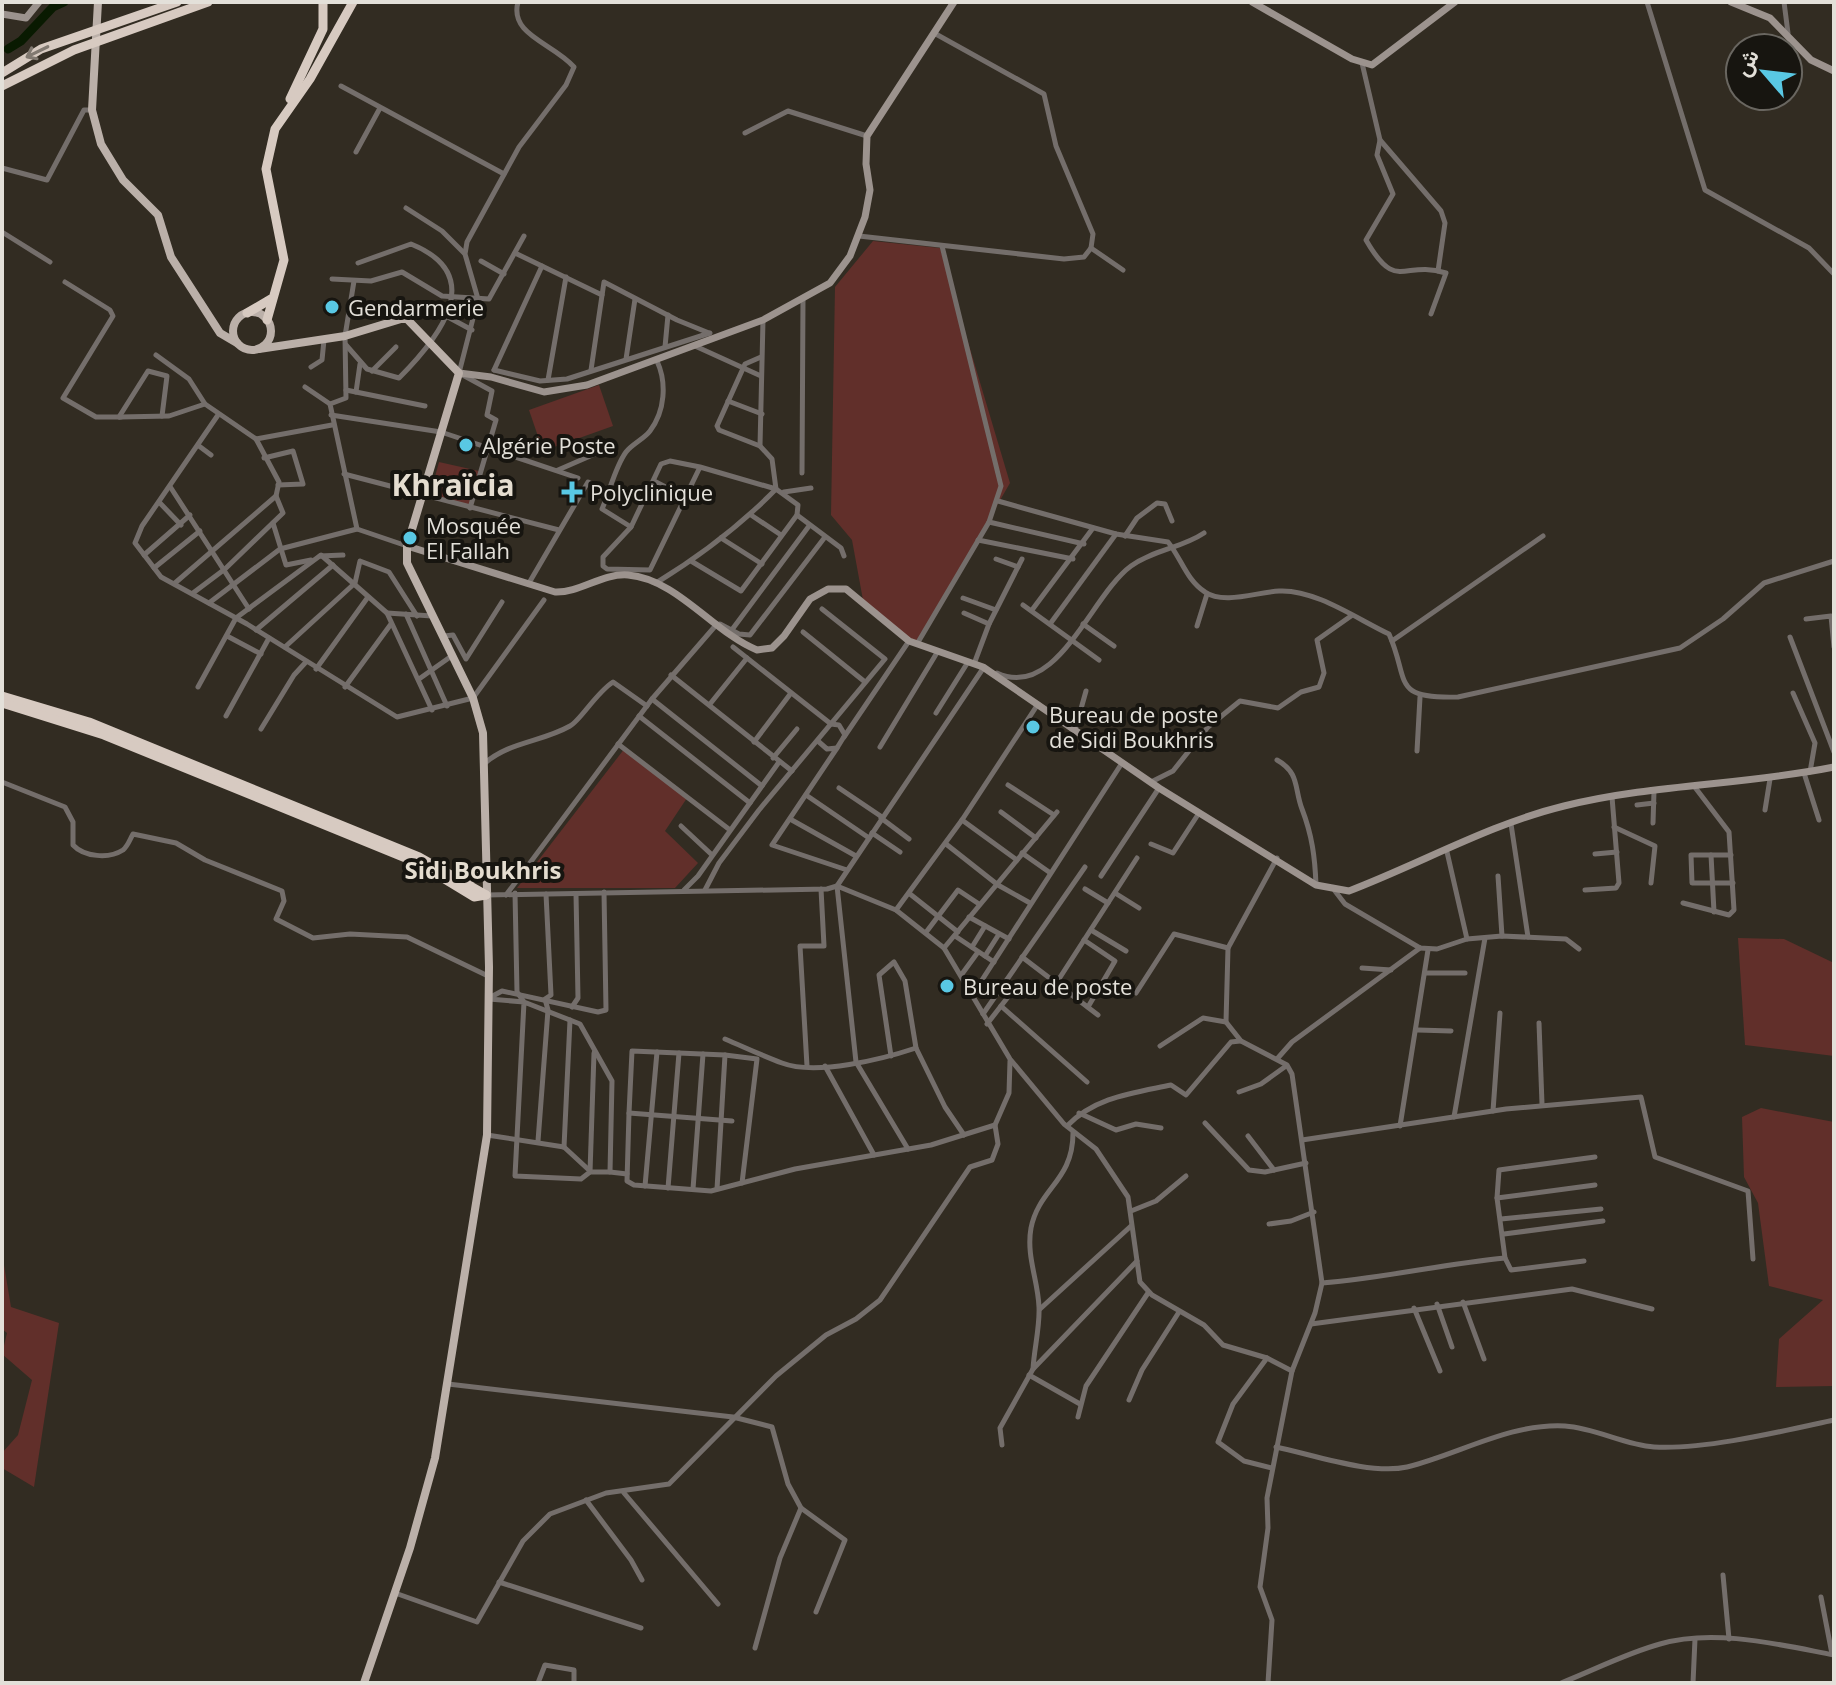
<svg xmlns="http://www.w3.org/2000/svg" width="1836" height="1685" viewBox="0 0 1836 1685" font-family="'Open Sans',Vazirmatn,sans-serif">
<style>
.green{fill:#612f2a}
.lines{fill:none;stroke-linecap:round;stroke-linejoin:round}
.river{stroke:#091a01;stroke-width:9}
.street{stroke:#746e6b;stroke-width:5}
.secondary{stroke:#9c938e;stroke-width:7}
.primary{stroke:#bbb0a9;stroke-width:8}
.highway{stroke:#d7cac1;stroke-width:9}
.oneway{stroke:#817971}
.poi-dot{fill:#59c8e4;stroke:#171510;stroke-width:3}
.labels{text-anchor:middle;dominant-baseline:central;stroke-width:8;stroke-linejoin:round;paint-order:stroke}
.poi-label{font-size:22px;fill:#e3e0d9;stroke:#171510;text-anchor:start}
.neighbourhood-label{font-size:24px;font-weight:bold;fill:#e5ddd0;stroke:#171510}
.district-label{font-size:30px;font-weight:bold;fill:#e5ddd0;stroke:#171510}
</style>
<rect width="100%" height="100%" fill="#322c22"/>
<g class="green">
<polygon points="873,241 940,248 1010,483 917,644 863,600 852,540 831,515 835,287"/>
<polygon points="599,385 613,426 543,451 529,410"/>
<polygon points="439,462 479,471 469,506 430,495"/>
<polygon points="625,748 687,798 665,831 698,863 675,888 517,888"/>
<polygon points="1738,938 1784,939 1834,963 1834,1056 1745,1045"/>
<polygon points="1761,1108 1834,1122 1834,1386 1776,1387 1779,1339 1823,1300 1769,1286 1758,1203 1744,1177 1742,1117"/>
<polygon points="2,1253 11,1307 59,1323 34,1487 2,1468 2,1453 18,1435 32,1380 2,1354 7,1333 2,1329"/>
</g>
<g class="lines">
<polyline class="river" points="8,49 21,41 53,7 64,2"/>
<g class="street">
<polyline points="1647,2 1705,190 1809,248 1834,274"/>
<polyline points="1784,2 1788,33"/>
<polyline points="1362,63 1380,140 1441,211 1445,223 1438,271"/>
<polyline points="341,86 504,174"/>
<polyline points="745,133 788,111 867,136"/>
<path d="M1380,140L1377,155L1393,194L1366,240C1397,294 1403,259 1446,273L1431,314"/>
<polyline points="356,152 380,108"/>
<polyline points="2,168 47,180 84,110 92,110"/>
<polyline points="406,208 442,231 464,253"/>
<polyline points="2,232 50,262"/>
<polyline points="859,236 1064,259 1084,257 1091,248 1093,234 1056,146 1044,94 934,33"/>
<polyline points="1091,248 1123,270"/>
<polyline points="515,253 602,295"/>
<polyline points="481,261 504,274"/>
<polyline points="332,279 371,281 402,272 442,296 489,299 524,236"/>
<polyline points="354,281 345,336 346,398 330,404 357,529 407,546"/>
<polyline points="65,282 110,310 113,316 63,398 96,417 121,417"/>
<polyline points="446,316 472,330"/>
<path d="M346,345L367,369L399,378C440,337 488,275 411,244L358,263"/>
<polyline points="695,346 761,376"/>
<polyline points="665,347 668,315"/>
<polyline points="156,355 189,379 205,404 256,439 332,425"/>
<polyline points="626,359 635,299"/>
<polyline points="311,367 322,360 324,340"/>
<polyline points="494,370 540,381 567,379 710,333"/>
<polyline points="494,370 542,266"/>
<polyline points="591,370 604,282 677,320 709,333"/>
<polyline points="372,371 396,347"/>
<polyline points="548,380 566,277"/>
<polyline points="305,387 330,404"/>
<polyline points="346,390 425,406"/>
<polyline points="356,392 360,364"/>
<polyline points="728,401 762,414"/>
<polyline points="218,415 142,526 135,543 161,577 247,624 397,717 473,698 544,600"/>
<polyline points="331,415 441,432 578,478"/>
<polyline points="119,417 148,371 167,376 162,416"/>
<polyline points="120,417 169,416 205,404"/>
<polyline points="199,446 211,455"/>
<polyline points="760,446 719,430 717,426 745,364 761,357"/>
<polyline points="264,458 293,451 303,484 278,485"/>
<polyline points="700,467 670,461 661,464 631,527 603,557 603,566 607,569 650,570 700,467 776,489 772,459 760,446 763,320"/>
<polyline points="558,470 604,450"/>
<polyline points="802,473 803,299"/>
<polyline points="344,474 559,530"/>
<polyline points="654,481 685,497"/>
<polyline points="171,488 249,609"/>
<polyline points="784,492 811,488"/>
<path d="M998,501L1116,534L1168,542C1181,558 1187,581 1205,592C1224,605 1257,592 1279,591C1315,589 1357,619 1389,634C1410,681 1390,699 1458,697L1680,648L1723,619L1764,583L1834,561"/>
<polyline points="159,502 181,525"/>
<path d="M470,508L496,420L487,415L492,391L459,373L478,299L465,254L467,242L519,147L566,85L574,67C553,43 509,35 518,2"/>
<polyline points="751,515 781,535"/>
<polyline points="797,515 841,548 844,556"/>
<polyline points="989,522 1084,544"/>
<polyline points="273,523 286,565 311,560"/>
<path d="M631,527L602,509C610,491 615,467 626,452C632,444 644,439 650,431C665,411 667,383 657,361"/>
<polyline points="1125,536 1137,518 1157,503 1165,504 1172,521"/>
<polyline points="721,538 762,564"/>
<polyline points="978,540 1073,559"/>
<polyline points="144,555 190,515"/>
<polyline points="320,556 343,555"/>
<polyline points="996,559 1018,567"/>
<polyline points="154,568 200,531"/>
<polyline points="175,583 276,496"/>
<polyline points="529,583 588,482 609,493"/>
<path d="M656,583C700,556 740,526 776,489L798,505L797,515L741,591L691,561"/>
<polyline points="193,593 225,569 283,513 276,496 279,482 256,439"/>
<polyline points="963,598 996,610"/>
<polyline points="209,603 280,549 357,529"/>
<polyline points="1023,605 1099,660"/>
<polyline points="1032,610 1093,528"/>
<polyline points="387,613 432,616"/>
<polyline points="964,613 989,624"/>
<polyline points="406,614 447,706"/>
<polyline points="1806,619 1831,616 1834,647"/>
<polyline points="720,624 739,634 750,635 825,537"/>
<polyline points="1050,624 1116,534"/>
<polyline points="1083,624 1114,646"/>
<polyline points="1197,626 1207,594"/>
<polyline points="256,630 333,565"/>
<polyline points="731,631 809,526"/>
<polyline points="803,632 865,682"/>
<polyline points="227,636 261,654"/>
<polyline points="444,636 453,635 466,659 502,602"/>
<polyline points="1790,637 1834,752"/>
<polyline points="1392,641 1543,536"/>
<polyline points="917,644 989,522 1001,486 942,246"/>
<polyline points="285,647 355,583 360,561 389,572 417,616"/>
<polyline points="733,647 831,724 839,725 845,735 837,748"/>
<polyline points="974,664 989,624 1022,559"/>
<polyline points="316,669 368,597"/>
<path d="M997,673C1057,701 1091,595 1131,566C1153,550 1182,548 1204,533"/>
<polyline points="671,675 792,771"/>
<polyline points="419,679 453,655"/>
<polyline points="198,687 236,618 321,555 387,613 432,710"/>
<polyline points="345,687 391,624"/>
<polyline points="1793,693 1815,743 1810,772"/>
<polyline points="652,699 762,786"/>
<polyline points="710,704 747,658"/>
<polyline points="936,713 968,662"/>
<polyline points="226,716 269,638"/>
<polyline points="639,716 750,803"/>
<polyline points="261,729 294,675 306,662"/>
<polyline points="1075,730 1086,691"/>
<polyline points="844,737 909,641"/>
<polyline points="754,742 791,693"/>
<polyline points="819,742 827,749 837,748 772,845 847,870"/>
<polyline points="618,744 730,830"/>
<polyline points="880,747 938,651"/>
<polyline points="1417,751 1420,697"/>
<polyline points="773,758 797,729"/>
<path d="M1277,760C1300,773 1294,788 1302,809C1312,835 1315,857 1316,885"/>
<path d="M484,764C508,742 542,742 570,726C580,721 596,693 613,682L647,706"/>
<polyline points="1804,773 1819,820"/>
<path d="M2,782L65,807L73,822V845C84,857 109,859 123,850C128,846 130,839 133,834L176,843L205,860L282,891L284,901L276,919L313,938L350,934L407,937L488,976"/>
<polyline points="1151,782 1173,771 1208,727 1240,701 1278,708 1301,692 1319,687 1324,673 1317,640 1351,616"/>
<polyline points="1008,785 1054,815"/>
<polyline points="839,788 882,817"/>
<polyline points="806,795 869,838"/>
<polyline points="1637,805 1654,803"/>
<polyline points="1765,810 1770,779"/>
<polyline points="1001,812 1036,838"/>
<polyline points="881,818 909,839"/>
<polyline points="790,819 856,856"/>
<polyline points="962,820 1017,860"/>
<polyline points="1653,823 1654,791"/>
<polyline points="1511,824 1528,937"/>
<polyline points="681,826 711,854"/>
<polyline points="1614,827 1655,846 1651,883"/>
<polyline points="872,833 900,852"/>
<polyline points="946,844 998,885 1030,903"/>
<polyline points="1151,844 1173,853 1199,813"/>
<polyline points="1447,852 1467,939"/>
<polyline points="1022,853 1049,872"/>
<polyline points="1595,854 1617,852"/>
<polyline points="1711,855 1714,912"/>
<polyline points="1731,855 1691,855 1692,883 1733,883"/>
<polyline points="1101,876 1159,788"/>
<polyline points="1498,876 1502,936"/>
<polyline points="1085,889 1108,903"/>
<polyline points="684,890 698,876 779,762"/>
<polyline points="705,890 719,863 759,810 885,659 822,609"/>
<polyline points="1585,890 1616,888 1619,883 1612,797"/>
<polyline points="1335,891 1345,904 1420,948 1437,949 1467,939 1502,936 1566,939 1579,949"/>
<polyline points="1115,893 1139,908"/>
<polyline points="910,894 958,932"/>
<polyline points="487,895 827,889 837,886 896,910 944,948 1010,1059 1064,1124 1096,1149 1128,1197 1140,1282 1152,1295 1204,1325 1223,1345 1267,1358 1292,1371"/>
<polyline points="506,895 652,699 717,624"/>
<polyline points="1683,903 1729,915 1734,910 1729,832 1694,786"/>
<polyline points="896,910 962,820 1038,704"/>
<polyline points="969,917 1009,939"/>
<polyline points="1091,930 1126,951"/>
<polyline points="927,931 958,890 979,904"/>
<polyline points="955,936 994,962"/>
<polyline points="1084,940 1115,961 1088,1007"/>
<polyline points="972,947 985,926"/>
<polyline points="944,948 1057,812"/>
<polyline points="985,956 999,934"/>
<polyline points="1022,957 1098,1015"/>
<polyline points="1362,968 1391,970"/>
<polyline points="1426,973 1465,973"/>
<polyline points="962,974 978,952"/>
<polyline points="1057,982 1137,858"/>
<polyline points="1136,993 1174,934 1228,948"/>
<polyline points="973,994 1122,763"/>
<polyline points="489,998 502,991 598,1012 606,1010 604,892"/>
<polyline points="489,999 524,1002 580,1024 612,1081 610,1172 590,1172 581,1179 515,1176 524,1002 517,992 515,893"/>
<polyline points="1001,1006 1087,1082"/>
<polyline points="572,1007 578,998 576,894"/>
<polyline points="983,1014 1085,867"/>
<polyline points="1539,1023 1542,1104"/>
<polyline points="987,1024 1015,988"/>
<polyline points="1418,1030 1451,1031"/>
<path d="M725,1039C744,1047 763,1056 782,1063C816,1076 883,1059 916,1048L945,1107L964,1135"/>
<polyline points="1160,1046 1203,1018 1226,1022"/>
<polyline points="725,1055 757,1059 742,1183"/>
<polyline points="891,1056 879,975 894,962 905,981 916,1048"/>
<polyline points="1277,1059 1292,1042 1420,948"/>
<polyline points="807,1066 800,946 824,946 821,889"/>
<polyline points="825,1066 874,1155"/>
<polyline points="1239,1092 1261,1084 1286,1066"/>
<polyline points="1493,1111 1500,1013"/>
<polyline points="629,1113 632,1051 725,1055 717,1189"/>
<polyline points="1079,1113 1116,1130 1136,1124 1161,1128"/>
<polyline points="1454,1117 1485,938"/>
<polyline points="732,1121 629,1113 627,1181 634,1185 711,1191 795,1169 931,1145 995,1125"/>
<polyline points="1205,1123 1249,1170 1265,1172 1306,1163"/>
<path d="M1067,1126C1095,1097 1133,1093 1171,1085L1186,1095L1231,1042L1240,1041"/>
<polyline points="1400,1126 1428,950"/>
<path d="M1073,1133C1073,1181 1039,1188 1031,1228C1026,1256 1038,1280 1039,1307C1040,1327 1034,1349 1033,1369L1137,1261"/>
<polyline points="487,1135 564,1147 590,1171"/>
<polyline points="1248,1136 1274,1170"/>
<polyline points="1302,1140 1506,1109 1641,1097 1655,1157 1748,1191 1753,1259"/>
<polyline points="538,1141 548,1010 545,999 551,995 546,894"/>
<polyline points="564,1147 570,1020"/>
<polyline points="908,1149 856,1062 837,886 984,667"/>
<polyline points="590,1172 594,1053"/>
<polyline points="610,1172 627,1174"/>
<polyline points="645,1186 657,1052"/>
<polyline points="668,1188 679,1053"/>
<polyline points="693,1189 703,1054"/>
<polyline points="1497,1198 1595,1185"/>
<polyline points="1131,1211 1156,1201 1186,1176"/>
<polyline points="1501,1219 1601,1209"/>
<polyline points="1269,1224 1291,1221 1314,1212"/>
<polyline points="1504,1234 1603,1221"/>
<polyline points="1505,1258 1511,1270 1584,1261"/>
<path d="M1322,1283C1384,1278 1443,1264 1505,1258L1497,1198L1499,1170L1595,1157"/>
<polyline points="1463,1302 1484,1359"/>
<polyline points="1437,1304 1452,1347"/>
<polyline points="1414,1308 1440,1371"/>
<polyline points="1040,1309 1131,1226"/>
<polyline points="1311,1324 1572,1289 1652,1309"/>
<polyline points="1267,1358 1233,1404 1218,1442 1244,1461 1272,1468"/>
<polyline points="1029,1375 1080,1404"/>
<polyline points="448,1384 733,1417 772,1427 788,1484 801,1508 845,1540 816,1612"/>
<polyline points="1129,1400 1142,1370 1179,1312"/>
<polyline points="1078,1417 1086,1386 1148,1293"/>
<polyline points="1002,1445 1000,1428 1033,1369"/>
<path d="M1276,1447C1314,1455 1371,1475 1407,1467C1460,1454 1509,1423 1565,1426C1596,1428 1624,1445 1654,1447C1705,1450 1783,1431 1834,1420"/>
<polyline points="624,1493 718,1604"/>
<polyline points="586,1500 631,1560 642,1580"/>
<polyline points="1723,1575 1729,1639"/>
<polyline points="499,1582 641,1628"/>
<polyline points="395,1593 477,1622 523,1541 550,1514 606,1493 669,1484 776,1376 826,1335 856,1319 880,1300 970,1167 992,1160 998,1144 995,1125 1009,1093 1010,1061"/>
<polyline points="1821,1597 1832,1654"/>
<polyline points="755,1648 780,1558 801,1508"/>
<polyline points="538,1683 545,1665 574,1670 574,1683"/>
<polyline points="1268,1683 1272,1620 1260,1587 1268,1528 1267,1498 1292,1371 1315,1313 1322,1283 1292,1074 1287,1065 1241,1041 1226,1022 1228,948 1277,858"/>
<path d="M1561,1683C1594,1670 1627,1653 1660,1644C1714,1628 1781,1645 1834,1655"/>
<polyline points="1693,1683 1695,1639"/>
</g>
<g class="secondary">
<polyline points="1252,2 1352,59 1372,65 1455,2"/>
<polyline points="1731,2 1770,18 1811,60 1834,71"/>
<polyline points="2,14 26,18 39,2"/>
<polyline points="459,373 491,377 544,392 587,385 763,320 830,283 850,256 865,217 870,190 866,164 867,136 954,2"/>
<path d="M407,546L555,592C580,593 602,573 628,575C677,579 713,632 757,650L772,648L784,636L810,599L828,589H846L909,641L983,667L1159,788L1316,885L1349,891C1420,864 1490,824 1564,806C1652,784 1745,785 1834,767"/>
</g>
<g class="primary">
<polyline points="98,2 92,110 101,144 123,180 158,215 171,257 220,333 237,343"/>
<circle cx="252" cy="331" r="19"/>
<polyline points="259,349 345,336 401,319 407,319 459,373 407,546 407,563 473,698 483,733 489,967 487,1135 435,1458 410,1548 364,1683"/>
</g>
<g class="highway">
<polyline points="2,73 41,49 177,2"/>
<polyline points="2,86 74,50 208,2"/>
<polyline points="290,99 323,29 323,2"/>
<polyline points="247,313 271,299"/>
<polyline points="267,320 284,260 266,169 275,129 310,79 353,2"/>
<polyline points="2,696 89,722 419,857 486,895"/>
<polyline points="2,703 104,735 418,863 474,897 486,895"/>
<polyline points="465,882 485,872"/>
</g>
</g>
<defs><path id="oneway-shaft" d="M-6 0H5M1.5-3L5.5 0L1.5 3" fill="none" stroke-width="1.6" stroke-linecap="round" stroke-linejoin="round" transform="scale(2)"/></defs>
<use class="oneway" href="#oneway-shaft" transform="translate(37 52) rotate(154)"/>
<g class="poi-dot">
<circle cx="332" cy="307" r="8"/>
<circle cx="466" cy="445" r="8"/>
<path d="M568 480h8v8h8v8h-8v8h-8v-8h-8v-8h8z"/>
<circle cx="410" cy="538" r="8"/>
<circle cx="1033" cy="727" r="8"/>
<circle cx="947" cy="986" r="8"/>
</g>
<g class="labels">
<g class="poi-label">
<text x="348" y="307">Gendarmerie</text>
<text x="482" y="445">Algérie Poste</text>
<text x="590" y="492">Polyclinique</text>
<text x="426" y="525">Mosquée<tspan x="426" dy="25">El Fallah</tspan></text>
<text x="1049" y="714">Bureau de poste<tspan x="1049" dy="25">de Sidi Boukhris</tspan></text>
<text x="963" y="986">Bureau de poste</text>
</g>
<g class="neighbourhood-label">
<text x="483" y="869">Sidi Boukhris</text>
</g>
<g class="district-label">
<text x="453" y="484">Khraïcia</text>
</g>
</g>
<rect width="1836" height="1685" fill="none" stroke="#e3e0d9" stroke-width="8"/>
<g transform="translate(1764 72) rotate(298)"><circle r="38" fill="#171510" stroke="#696660" stroke-width="2"/>
<path d="M0-6L14 30L0 20L-14 30Z" fill="#59c8e4"/>
<text y="-12" font-size="22" font-weight="bold" text-anchor="middle" fill="#e3e0d9">ش</text>
</g>
</svg>
